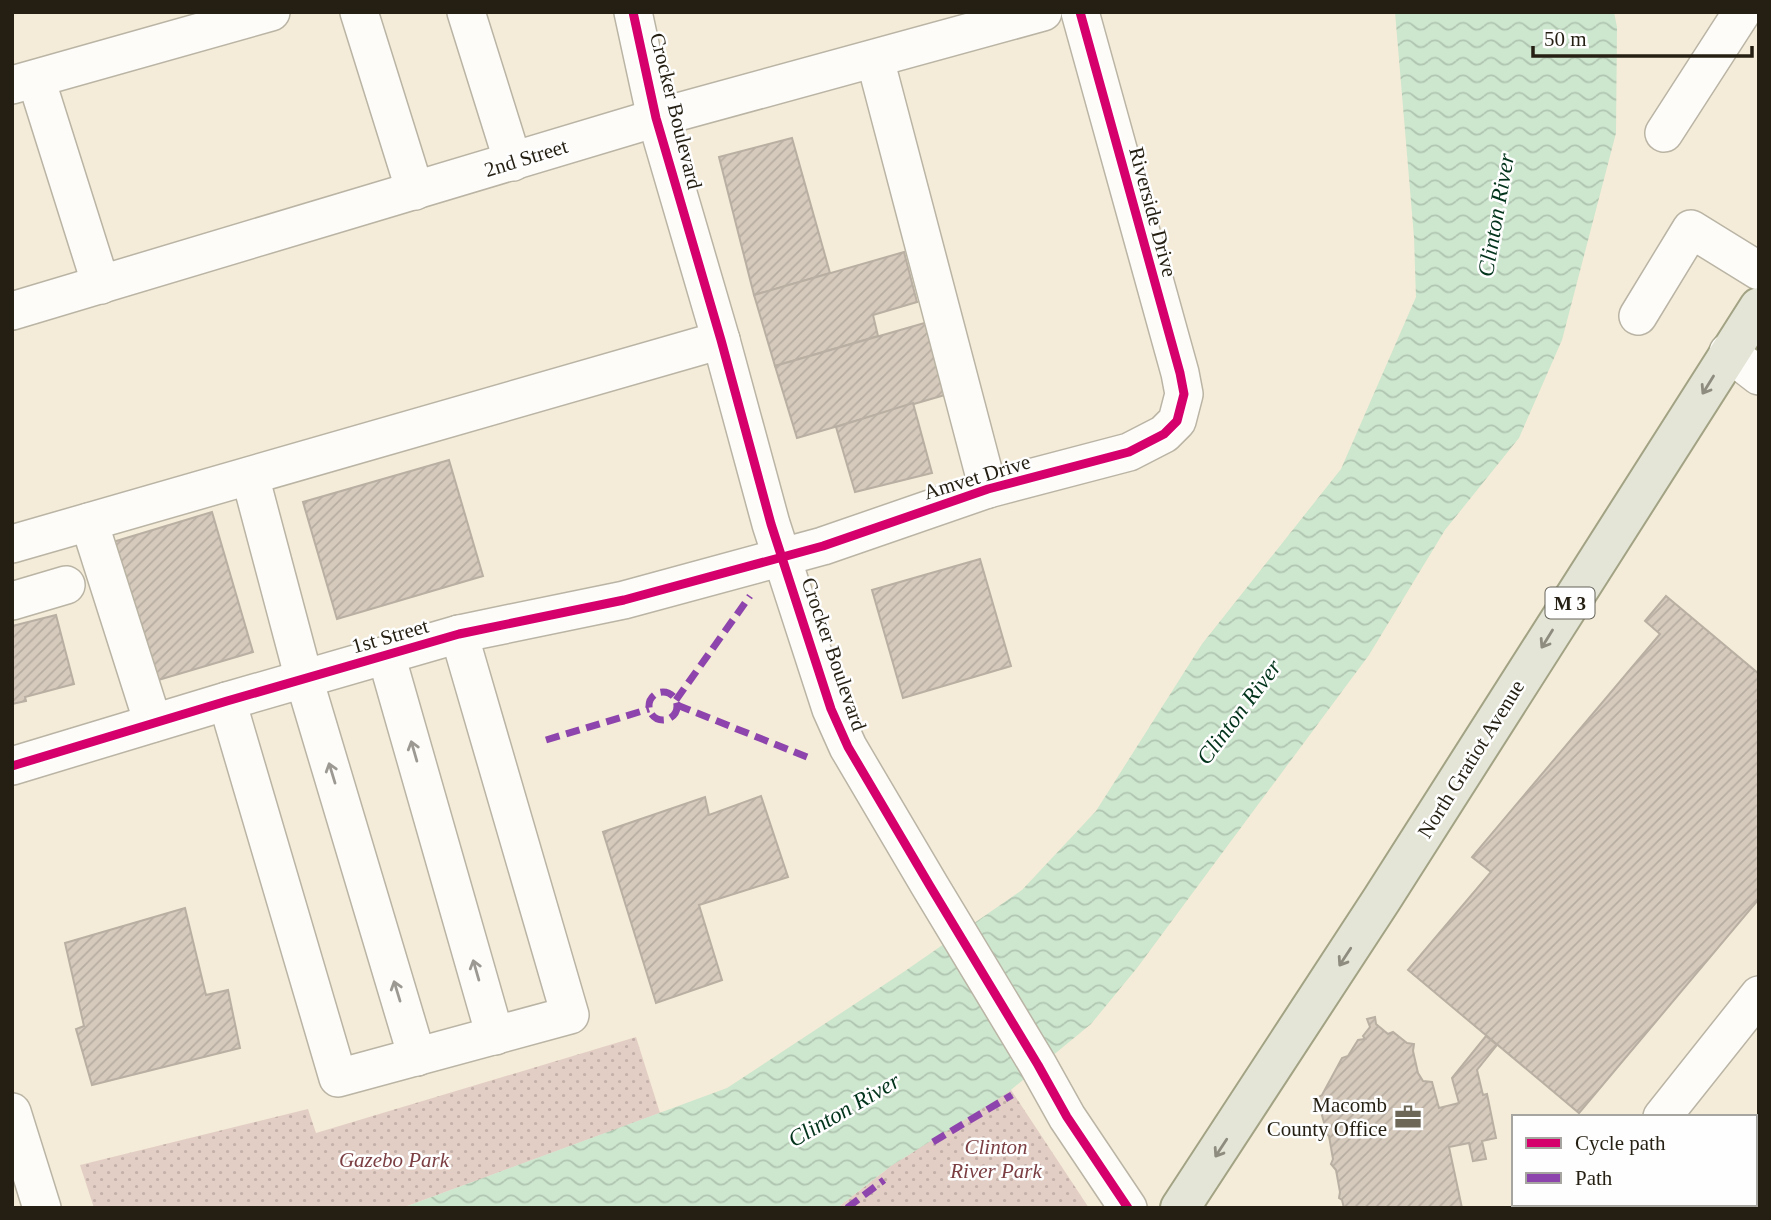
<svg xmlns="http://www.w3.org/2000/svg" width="1771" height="1220" viewBox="0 0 1771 1220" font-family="Georgia,serif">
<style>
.grass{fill:url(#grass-dots)}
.water{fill:url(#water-waves)}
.building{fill:url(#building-hatch);stroke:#b9afa2;stroke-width:2}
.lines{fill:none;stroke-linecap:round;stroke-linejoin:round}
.minor-casing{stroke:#bab4a5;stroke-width:40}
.major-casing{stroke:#a2a284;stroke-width:42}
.minor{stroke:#fdfcf9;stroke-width:37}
.major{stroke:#e4e5d6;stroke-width:38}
.quiet{stroke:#8e44ad;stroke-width:7;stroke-dasharray:14 7;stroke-linecap:butt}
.cycleway-casing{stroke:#fefefe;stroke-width:13}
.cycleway{stroke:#d6006c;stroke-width:9}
.oneway{stroke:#8e8c7e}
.oneway2{stroke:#9b9991}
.labels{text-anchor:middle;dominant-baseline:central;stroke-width:5;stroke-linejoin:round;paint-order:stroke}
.shield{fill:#fefefe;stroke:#656259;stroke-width:2}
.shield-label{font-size:19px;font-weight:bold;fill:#241f12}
.street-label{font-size:21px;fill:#241f12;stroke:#fefefe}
.poi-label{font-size:21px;fill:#241f12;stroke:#fefefe;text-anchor:end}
.park-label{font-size:21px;font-style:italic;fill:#7b3e42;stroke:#fefefe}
.water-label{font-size:23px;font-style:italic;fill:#02331b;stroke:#fefefe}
</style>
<defs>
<pattern id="grass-dots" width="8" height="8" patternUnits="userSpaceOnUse" patternTransform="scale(1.75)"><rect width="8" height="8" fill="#e3cec5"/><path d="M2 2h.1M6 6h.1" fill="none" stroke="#c3b0a8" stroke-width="1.8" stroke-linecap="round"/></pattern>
<pattern id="water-waves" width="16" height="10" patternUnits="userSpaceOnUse" patternTransform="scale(1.75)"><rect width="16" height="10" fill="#cde6ce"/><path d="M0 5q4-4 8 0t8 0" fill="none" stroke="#b0c5b0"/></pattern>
<pattern id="building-hatch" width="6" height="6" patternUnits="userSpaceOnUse" patternTransform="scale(1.75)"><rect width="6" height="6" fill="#d5cabc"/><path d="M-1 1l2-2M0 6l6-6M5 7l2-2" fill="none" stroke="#b7ada1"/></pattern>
</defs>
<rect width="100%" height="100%" fill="#f4ecd8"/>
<g class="grass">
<polygon points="636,1037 660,1113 402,1208 94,1208 80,1165 308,1109 316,1133"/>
<polygon points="1011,1090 1089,1208 837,1208 891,1166"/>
</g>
<polygon class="water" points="1395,12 1614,12 1617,27 1616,133 1562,340 1519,438 1445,530 1369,655 1137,968 1091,1024 1006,1094 891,1166 837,1208 402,1208 727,1088 905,971 1022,890 1096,811 1202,644 1341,469 1416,297 1414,237"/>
<g class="building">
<polygon points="792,138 830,273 754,295 719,157"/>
<polygon points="904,252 917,302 873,315 878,336 775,366 754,295"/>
<polygon points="935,320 955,392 797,438 775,366"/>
<polygon points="913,403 932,473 855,492 836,427"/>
<polygon points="449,460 483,576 337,619 303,502"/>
<polygon points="212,512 253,652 155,681 113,542"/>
<polygon points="980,559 1011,666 903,698 872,590"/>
<polygon points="1666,596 1759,674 1759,899 1579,1113 1408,970 1491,872 1472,857 1660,634 1645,621"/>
<polygon points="56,615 74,684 25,697 26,701 12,704 12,626"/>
<polygon points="761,796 788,877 699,905 722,980 656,1003 603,832 705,797 709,815"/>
<polygon points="185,908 206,995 228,990 240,1048 92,1085 76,1029 84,1026 65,943"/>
<polygon points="1375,1017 1376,1024 1388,1034 1393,1032 1407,1043 1414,1044 1413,1051 1418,1073 1423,1081 1432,1082 1439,1108 1459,1103 1452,1078 1486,1036 1497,1045 1477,1070 1483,1095 1487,1094 1496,1138 1482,1141 1486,1159 1473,1161 1469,1143 1449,1147 1462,1208 1344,1208 1342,1200 1339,1198 1340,1192 1336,1170 1331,1164 1333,1159 1329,1136 1324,1131 1325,1126 1317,1098 1322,1095 1342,1058 1348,1056 1358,1040 1365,1039 1363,1036 1370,1027 1367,1019"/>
<polygon points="1759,1123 1759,1208 1679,1208 1678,1204 1755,1204 1755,1125"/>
</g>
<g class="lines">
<defs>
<g id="minor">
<polyline points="359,12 415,191"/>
<polyline points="466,12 513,162"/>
<polyline points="633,12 656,118 721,340 771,524 831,709 848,747 930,886 1038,1065 1067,1117 1128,1208"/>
<polyline points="875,59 988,489"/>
<polyline points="36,79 101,285"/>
<polyline points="12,85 271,12"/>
<polyline points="1664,133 1742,12"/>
<polyline points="12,311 656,118 1043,12"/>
<polyline points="1638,316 1691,229 1759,271"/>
<polyline points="1728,352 1759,376"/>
<polyline points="250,476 304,679 417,1057"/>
<polyline points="89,522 153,723"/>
<polyline points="12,544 721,340"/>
<polyline points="12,601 66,585"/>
<polyline points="386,655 495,1036"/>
<polyline points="227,701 338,1078 570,1015 459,634"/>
<polyline points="12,766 227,701 459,634 624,600 823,546 988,489 1129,452 1164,434 1177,421 1184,394 1180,373 1080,12"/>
<polyline points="12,1112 42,1208"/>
<polyline points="1662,1117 1759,995"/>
<polyline points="1589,1208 1592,1204"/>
</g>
<polyline id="major" points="1180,1208 1382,899 1759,307"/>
</defs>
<use href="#minor" class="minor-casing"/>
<use href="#major" class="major-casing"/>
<use href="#minor" class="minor"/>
<use href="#major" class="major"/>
<g class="quiet">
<circle cx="663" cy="706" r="14"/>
<polyline points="676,700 750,596"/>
<polyline points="677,705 807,757"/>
<polyline points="546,740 649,709"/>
<polyline points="933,1142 1012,1095"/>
<polyline points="847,1208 884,1180"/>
</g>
<defs>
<g id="cycleway">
<polyline points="633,12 656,118 721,340 771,524 831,709 848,747 930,886 1038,1065 1067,1117 1128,1208"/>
<polyline points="12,766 227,701 459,634 624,600 823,546 988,489 1129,452 1164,434 1177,421 1184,394 1180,373 1080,12"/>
</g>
</defs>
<use href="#cycleway" class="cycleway-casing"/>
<use href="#cycleway" class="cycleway"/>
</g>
<defs><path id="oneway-shaft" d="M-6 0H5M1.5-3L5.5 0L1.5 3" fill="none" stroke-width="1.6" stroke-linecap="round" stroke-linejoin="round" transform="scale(1.75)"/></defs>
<g class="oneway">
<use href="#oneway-shaft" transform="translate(1708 385) rotate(122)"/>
<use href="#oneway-shaft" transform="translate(1547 639) rotate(122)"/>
<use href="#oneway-shaft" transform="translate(1345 957) rotate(123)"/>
<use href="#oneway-shaft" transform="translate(1221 1148) rotate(123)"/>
</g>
<g class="oneway2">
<use href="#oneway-shaft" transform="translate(414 751) rotate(-106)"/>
<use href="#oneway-shaft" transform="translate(332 773) rotate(-107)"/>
<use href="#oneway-shaft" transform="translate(476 970) rotate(-106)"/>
<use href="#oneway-shaft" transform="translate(397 991) rotate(-107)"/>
</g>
<defs>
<symbol id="office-bare" viewBox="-9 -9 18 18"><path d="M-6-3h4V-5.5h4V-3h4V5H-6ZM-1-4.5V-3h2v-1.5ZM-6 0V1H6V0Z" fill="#6d6757" stroke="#fefefe" stroke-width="2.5" paint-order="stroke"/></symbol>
</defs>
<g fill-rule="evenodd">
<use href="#office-bare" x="1389" y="1098" width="38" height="38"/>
</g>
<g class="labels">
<rect class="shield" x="1545.5" y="587.5" width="49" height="31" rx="5"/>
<g class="shield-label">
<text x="1570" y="603">M 3</text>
</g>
<g class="street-label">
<text transform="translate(676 111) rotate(76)">Crocker Boulevard</text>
<text transform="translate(526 158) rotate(-17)">2nd Street</text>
<text transform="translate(1153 212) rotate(75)">Riverside Drive</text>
<text transform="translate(977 477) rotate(-17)">Amvet Drive</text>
<text transform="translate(390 636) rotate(-16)">1st Street</text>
<text transform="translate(834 654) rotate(71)">Crocker Boulevard</text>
<text transform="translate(1471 759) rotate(-58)">North Gratiot Avenue</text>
</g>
<g class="poi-label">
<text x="1387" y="1105">Macomb<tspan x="1387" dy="24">County Office</tspan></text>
</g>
<g class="park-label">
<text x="996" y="1147">Clinton<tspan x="996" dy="24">River Park</tspan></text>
<text x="394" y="1160">Gazebo Park</text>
</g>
<g class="water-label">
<text transform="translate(1496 215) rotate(-80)">Clinton River</text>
<text transform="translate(1239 712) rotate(-53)">Clinton River</text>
<text transform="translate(844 1110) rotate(-30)">Clinton River</text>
</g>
</g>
<rect width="1771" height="1220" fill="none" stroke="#241f12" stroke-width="28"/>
<rect x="1512" y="1115" width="245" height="91" fill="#fefefe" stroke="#a7a5a0" stroke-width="2"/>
<rect x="1526" y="1138" width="35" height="10" fill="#d6006c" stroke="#a7a5a0" stroke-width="2"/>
<text x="1575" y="1150" font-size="21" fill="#241f12">Cycle path</text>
<rect x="1526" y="1173" width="35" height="10" fill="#8e44ad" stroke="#a7a5a0" stroke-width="2"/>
<text x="1575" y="1185" font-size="21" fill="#241f12">Path</text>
<path d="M1533 46v10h219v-10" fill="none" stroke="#241f12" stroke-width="3.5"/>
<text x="1544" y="46" font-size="21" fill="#241f12" stroke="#fefefe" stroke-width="5" paint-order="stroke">50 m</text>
</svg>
